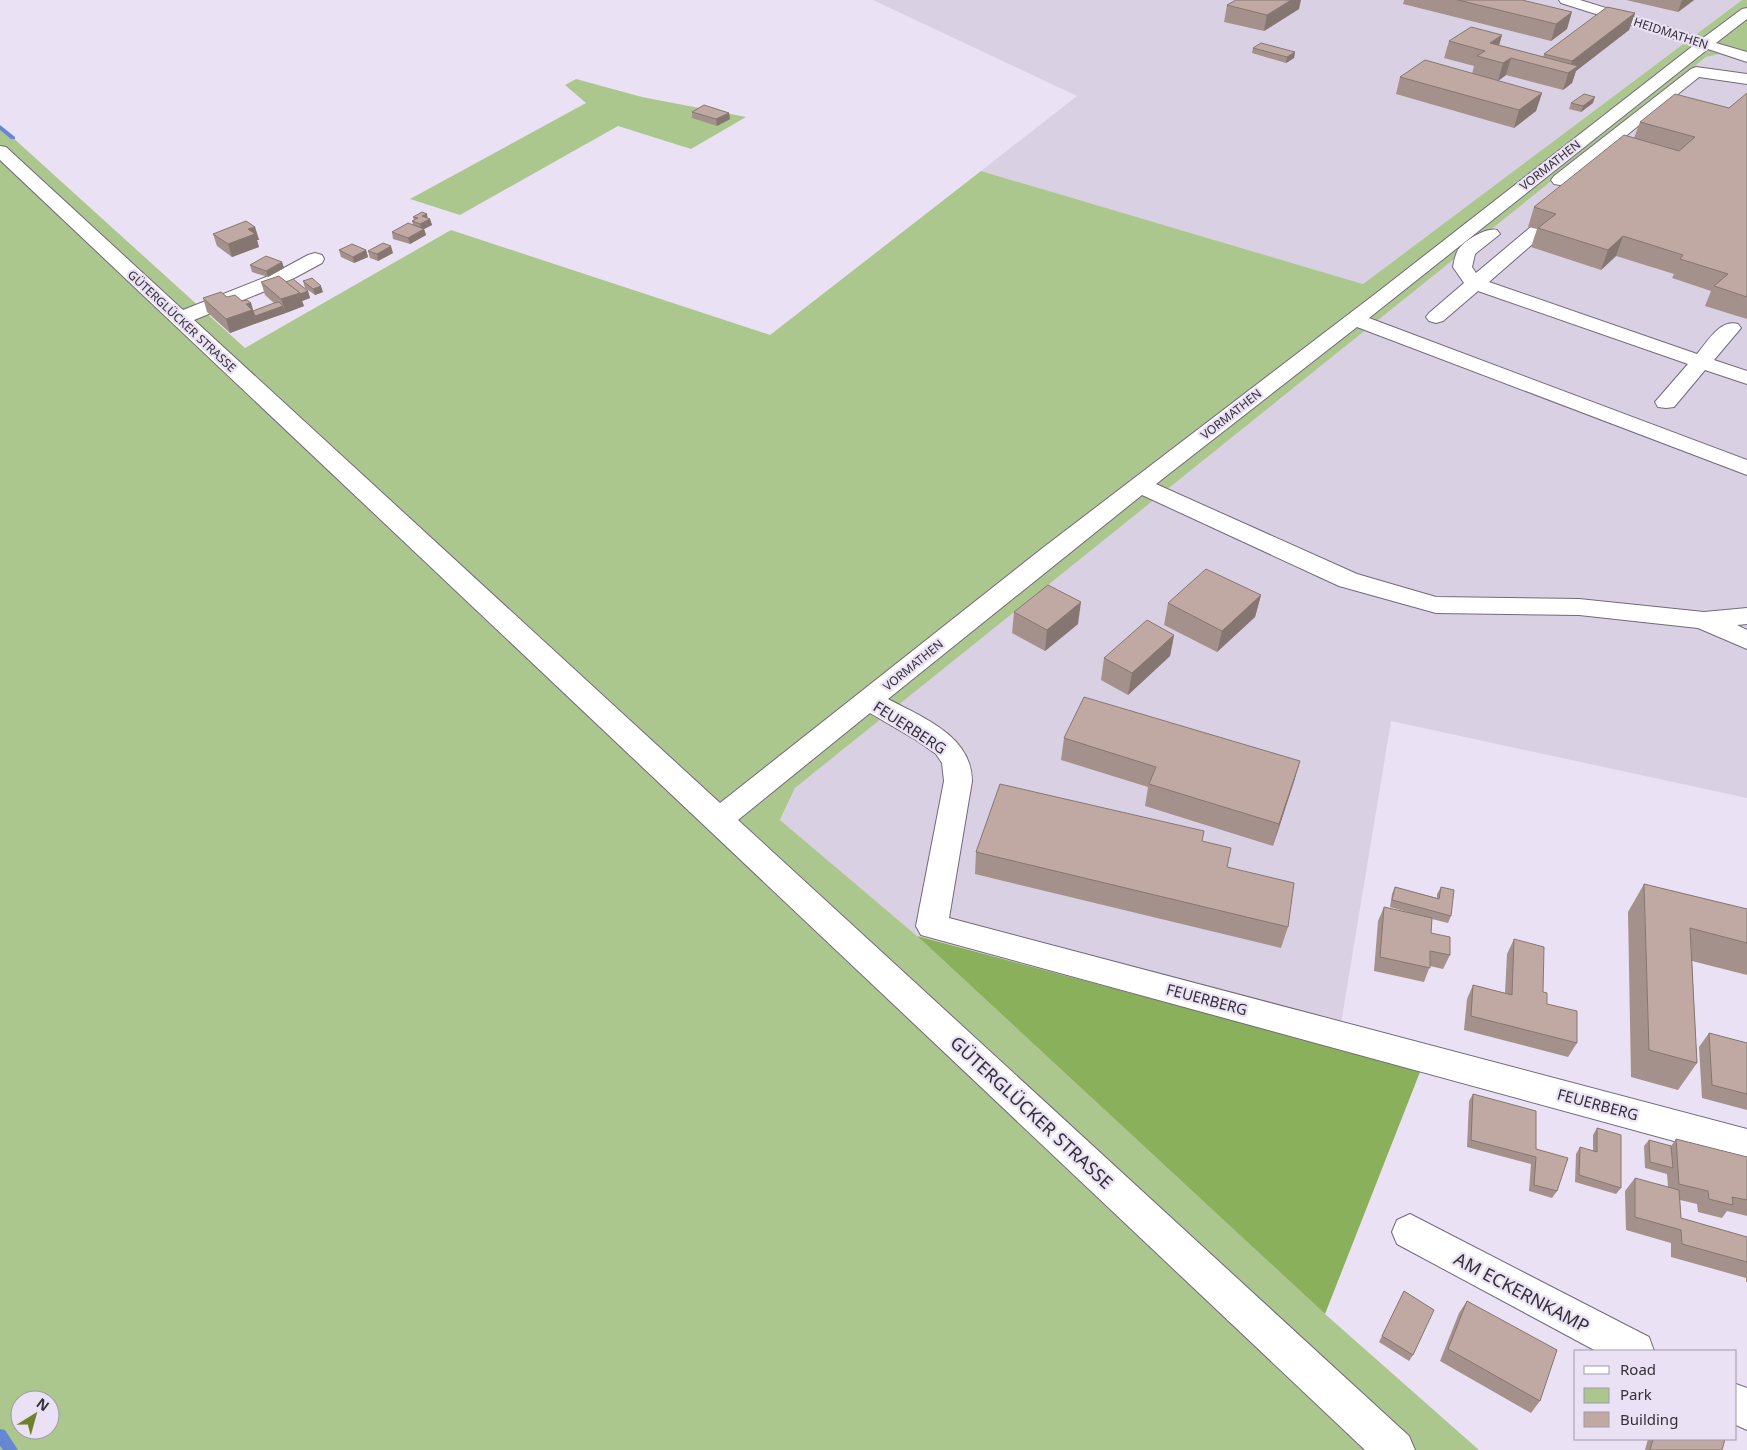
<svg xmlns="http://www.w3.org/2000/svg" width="1747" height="1450" viewBox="0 0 1747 1450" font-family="'Noto Sans',sans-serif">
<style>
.industrial{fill:#dad0e4}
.green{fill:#acc78e;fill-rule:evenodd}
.forest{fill:#8ab05c}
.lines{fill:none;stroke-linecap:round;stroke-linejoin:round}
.stream{fill:#6688d3;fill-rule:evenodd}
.minor-casing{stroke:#72697b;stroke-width:2}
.minor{fill:#fff;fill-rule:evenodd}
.wall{fill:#a5918b}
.shaded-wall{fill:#867671}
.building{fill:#c0a9a2;stroke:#867671}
.labels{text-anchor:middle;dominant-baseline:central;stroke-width:4.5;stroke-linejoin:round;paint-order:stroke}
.far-street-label{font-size:12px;fill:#333037;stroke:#eae1f5}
.street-label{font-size:15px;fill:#333037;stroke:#eae1f5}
.near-street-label{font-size:18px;fill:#333037;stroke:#eae1f5}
</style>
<rect width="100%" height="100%" fill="#eae1f5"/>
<g class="industrial">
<polygon points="873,0 1742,0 1363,284 981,171 1077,96"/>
<polygon points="1720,54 1747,63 1747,798 1391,721 1337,1048 917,936 780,821 795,788 1706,57"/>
</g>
<g class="green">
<path d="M1742,0H1747V63L1720,54L1706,57L795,788L780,820L917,936L1325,1314L1479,1450H0V126L245,348L451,230L770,335L981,171L1363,284ZM20,1400H50V1430H20Z"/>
<polygon points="576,79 642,97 746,117 691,149 618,126 460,215 410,199 586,103 565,85"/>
</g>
<polygon class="forest" points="917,936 1337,1048 1420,1072 1325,1314"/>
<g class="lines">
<g class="stream">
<polygon points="0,125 15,137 15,139 11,139 0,130"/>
<polygon points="0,1429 5,1430 18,1450 3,1450 0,1446"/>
</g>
<defs>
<g id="minor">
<path d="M1559,0H1580L1703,38L1742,9L1747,8V19L1716,43L1747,52V62L1708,49L1369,318L1747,460V475L1357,327L1156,484L1357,574L1436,597L1579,599L1704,612L1747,608V624L1737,625L1747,630V649L1698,628L1579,615L1436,613L1339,586L1142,495L888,699C922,717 972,736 972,781L949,918L1747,1129V1161L921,935L916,926L944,781L942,763L936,754L916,740L870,713L738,820L1409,1436L1415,1450H1365L0,160V146L6,147L183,310L271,275L308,255L315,253L322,255L324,259L322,263L285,283L194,320L720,803L1044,547L1379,291L1694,45L1561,3Z"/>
<polygon points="1696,67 1747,74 1747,84 1699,77 1566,184 1560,185 1554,184 1551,180 1554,176 1691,69"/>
<path d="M1538,225L1544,226L1547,230L1544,234L1489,282L1697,354C1708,341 1720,319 1738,324L1741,328L1714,360L1747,371V384L1705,370L1674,407L1666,408L1658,407L1655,402L1688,364L1478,291L1443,321L1436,323L1429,321L1426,317L1429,313L1464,283L1453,267C1454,262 1455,256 1457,252C1462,241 1487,227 1497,230L1500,234L1475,254L1472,267L1476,273L1532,226Z"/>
<polygon points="1410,1214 1649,1337 1654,1351 1596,1351 1397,1244 1392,1232 1397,1220"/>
<polygon points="1736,1384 1747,1388 1747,1430 1736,1425"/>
</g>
</defs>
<use href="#minor" class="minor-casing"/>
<use href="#minor" class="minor"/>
</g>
<g class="wall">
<polygon points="1404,0 1522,0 1567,29 1551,41 1403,4"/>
<polygon points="1626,0 1694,0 1678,12"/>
<polygon points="1227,5 1299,9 1264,31 1224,22"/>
<polygon points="1635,13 1629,30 1576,71 1572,83 1563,90 1506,75 1498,81 1472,74 1474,66 1444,58 1449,41 1502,35 1499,45 1543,57 1544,54"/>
<polygon points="1253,48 1295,52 1294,58 1286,63 1252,53"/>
<polygon points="1400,77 1542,93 1536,111 1514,128 1396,94"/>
<polygon points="1747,93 1747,319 1705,306 1711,291 1672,278 1674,274 1616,256 1601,270 1531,247 1537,229 1528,227 1534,207 1634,138 1640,122 1729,108"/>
<polygon points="1571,103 1593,103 1581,112 1569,109"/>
<polygon points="692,112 729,113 730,119 717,126 692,118"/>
<polygon points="413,217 430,219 432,225 424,229 426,235 410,244 393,239 392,232 413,225 412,221 414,220"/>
<polygon points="255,227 259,240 257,240 259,247 232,257 217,246 213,234"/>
<polygon points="339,250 366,250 368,257 354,263 341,257"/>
<polygon points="368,251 393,253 378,261 370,258"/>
<polygon points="282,262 284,268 268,277 252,272 250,265"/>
<polygon points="303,281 323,292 315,295 305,288"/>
<polygon points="261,282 286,282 308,291 310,298 302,301 304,306 230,333 207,312 203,298 227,297 251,303 253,311 274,303 265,295"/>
<polygon points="1261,595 1255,617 1217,652 1164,625 1168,603"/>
<polygon points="1014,612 1078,624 1045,651 1012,633"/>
<polygon points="1174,635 1170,656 1128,695 1101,680 1104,658"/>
<polygon points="1064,738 1300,761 1273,846 1145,806 1148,787 1061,760"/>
<polygon points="1202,841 1227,867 1288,927 1281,948 975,874 976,852"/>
<polygon points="1644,884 1747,909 1747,975 1692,961 1697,1063 1678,1090 1631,1077 1628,912"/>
<polygon points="1395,887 1437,898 1437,894 1441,887 1451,916 1448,923 1432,919 1431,933 1450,955 1443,969 1430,966 1424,982 1374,971 1378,921 1384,907 1411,913 1390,907 1392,894"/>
<polygon points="1514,939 1543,992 1547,1004 1577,1043 1568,1057 1464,1030 1467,999 1473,985 1505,993 1507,954"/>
<polygon points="1709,1033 1747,1043 1747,1110 1702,1098 1699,1047"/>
<polygon points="1473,1094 1536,1149 1557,1191 1552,1198 1529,1191 1531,1164 1467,1147 1469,1101"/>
<polygon points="1597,1128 1621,1188 1616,1194 1575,1182 1576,1154 1580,1147 1593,1151 1593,1135"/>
<polygon points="1676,1139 1747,1157 1747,1216 1727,1211 1722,1218 1698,1212 1697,1204 1680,1200 1681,1218 1747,1237 1747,1282 1746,1282 1746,1278 1671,1257 1671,1243 1626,1230 1625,1191 1635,1178 1668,1187 1667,1174 1645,1168 1644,1146 1649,1140 1671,1146"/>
<polygon points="1404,1291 1413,1355 1409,1361 1379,1342"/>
<polygon points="1467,1301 1540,1401 1531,1413 1440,1361 1459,1313"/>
<polygon points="1648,1439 1725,1439 1722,1450 1645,1450"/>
</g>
<g class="shaded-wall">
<polygon points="1291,0 1301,0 1299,9 1264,31 1267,15"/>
<polygon points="1682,0 1694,0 1678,12"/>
<polygon points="1572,12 1567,29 1551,41 1556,24"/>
<polygon points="1635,13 1629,30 1576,71 1572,83 1563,90 1572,61"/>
<polygon points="1502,35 1497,52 1490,43"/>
<polygon points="1295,52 1294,58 1286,63 1287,57"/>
<polygon points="1511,58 1506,75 1498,81 1503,63"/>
<polygon points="1542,93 1536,111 1514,128 1519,110"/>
<polygon points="1595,97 1593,103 1581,112 1583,106"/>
<polygon points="729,113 730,119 717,126 716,119"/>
<polygon points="427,214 428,220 430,219 432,225 424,229 426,235 410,244 408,238 421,230 420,224 422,216"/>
<polygon points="255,227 259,240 257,240 259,247 232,257 228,244 248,229"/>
<polygon points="1623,236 1616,256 1601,270 1608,250"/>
<polygon points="391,246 393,253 378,261 377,254"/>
<polygon points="366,250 368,257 354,263 353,257"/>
<polygon points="282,262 284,268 268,277 266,271"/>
<polygon points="321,286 323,292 315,295 313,289"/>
<polygon points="308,291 310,298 302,301 304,306 286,313 281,299 300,293"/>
<polygon points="251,303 257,323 230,333 226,319 246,304"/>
<polygon points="283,306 286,313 257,323 255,316"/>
<polygon points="1261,595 1255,617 1217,652 1222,631"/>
<polygon points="1081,602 1078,624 1045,651 1047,630"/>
<polygon points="1174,635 1170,656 1128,695 1132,673"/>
<polygon points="1300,761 1294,782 1273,846 1279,824"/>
</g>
<g class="building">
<polygon points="1236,0 1291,0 1267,15 1227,5"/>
<polygon points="1458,0 1522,0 1572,12 1556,24"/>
<polygon points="1607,7 1635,13 1572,61 1544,54"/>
<polygon points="1471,27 1502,35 1490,43 1578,66 1568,73 1511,58 1503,63 1477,56 1485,51 1449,41"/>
<polygon points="1261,43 1295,52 1287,57 1253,48"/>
<polygon points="1425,60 1542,93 1519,110 1400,77"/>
<polygon points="1747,93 1747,297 1714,286 1728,274 1680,259 1683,255 1623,236 1608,250 1538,228 1556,214 1534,207 1624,135 1679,151 1695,137 1640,122 1675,94 1729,108"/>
<polygon points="1584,94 1595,97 1583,106 1571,103"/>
<polygon points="704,105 729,113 716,119 692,112"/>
<polygon points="422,212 427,214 422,216 430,219 420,224 412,221 418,218 413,217"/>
<polygon points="246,221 255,227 248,229 255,234 228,244 213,234"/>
<polygon points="408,223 424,229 408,238 392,232"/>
<polygon points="383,243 391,246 377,254 368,251"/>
<polygon points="352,244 366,250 353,257 339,250"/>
<polygon points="266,256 282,262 266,271 250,265"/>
<polygon points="279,276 300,293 281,299 261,282"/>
<polygon points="312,278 321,286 313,289 303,281"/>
<polygon points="293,279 308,291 300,294 300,293 286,282"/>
<polygon points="221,292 227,297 235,295 242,301 247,300 251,303 246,304 252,310 226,319 203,298"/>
<polygon points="279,302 283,306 255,316 253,311 274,303"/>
<polygon points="1206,569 1261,595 1222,631 1168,603"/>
<polygon points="1048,585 1081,602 1047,630 1014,612"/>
<polygon points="1147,620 1174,635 1132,673 1104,658"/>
<polygon points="1084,697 1300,761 1279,824 1149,784 1156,767 1064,738"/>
<polygon points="1000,784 1204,831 1202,841 1231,848 1227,867 1294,883 1288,927 976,852"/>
<polygon points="1644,884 1747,909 1747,943 1690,928 1697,1063 1649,1050"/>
<polygon points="1395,887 1439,899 1441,887 1454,890 1451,916 1392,900"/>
<polygon points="1384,907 1432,918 1431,933 1450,937 1450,955 1430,951 1430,968 1380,957"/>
<polygon points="1514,939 1544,947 1543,992 1547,993 1547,1004 1577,1011 1577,1043 1471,1016 1473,985 1512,995"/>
<polygon points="1709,1033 1747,1043 1747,1094 1712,1085"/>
<polygon points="1473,1094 1536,1111 1536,1149 1568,1158 1557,1191 1534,1185 1536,1157 1471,1140"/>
<polygon points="1597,1128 1621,1135 1621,1188 1579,1175 1580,1147 1597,1152"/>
<polygon points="1676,1139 1747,1157 1747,1200 1732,1197 1733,1205 1709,1199 1708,1191 1679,1184"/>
<polygon points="1649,1140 1671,1146 1673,1168 1650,1162"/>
<polygon points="1635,1178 1679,1190 1681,1218 1747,1237 1747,1262 1682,1244 1681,1230 1635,1217"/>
<polygon points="1404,1291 1434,1310 1413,1355 1382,1336"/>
<polygon points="1467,1301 1557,1350 1540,1401 1448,1349"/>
<polygon points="1653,1439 1725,1439 1722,1450 1650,1450"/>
</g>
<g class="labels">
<g class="far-street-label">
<text transform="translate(1671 33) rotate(18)">HEIDMATHEN</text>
<text transform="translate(1550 165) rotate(-38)">VORMATHEN</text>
<text transform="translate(182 321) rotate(43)">GÜTERGLÜCKER STRASSE</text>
<text transform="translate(1231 414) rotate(-38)">VORMATHEN</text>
<text transform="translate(913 665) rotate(-39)">VORMATHEN</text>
</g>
<g class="street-label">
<text transform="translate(910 727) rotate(33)">FEUERBERG</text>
<text transform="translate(1207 999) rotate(15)">FEUERBERG</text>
<text transform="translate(1598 1104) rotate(15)">FEUERBERG</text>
</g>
<g class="near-street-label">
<text transform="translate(1032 1112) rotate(43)">GÜTERGLÜCKER STRASSE</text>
<text transform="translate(1522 1292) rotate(28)">AM ECKERNKAMP</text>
</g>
</g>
<rect x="1574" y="1350" width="162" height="90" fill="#eae1f5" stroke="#a19aa9"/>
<rect x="1584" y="1366" width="25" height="8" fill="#ffffff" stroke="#a19aa9"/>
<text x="1620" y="1375" font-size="15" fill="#333037">Road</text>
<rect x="1584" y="1388" width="25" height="15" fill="#acc78e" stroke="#a19aa9"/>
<text x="1620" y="1400" font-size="15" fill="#333037">Park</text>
<rect x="1584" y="1412" width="25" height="15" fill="#c0a9a2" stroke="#a19aa9"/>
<text x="1620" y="1425" font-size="15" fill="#333037">Building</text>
<g transform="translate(35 1415) rotate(37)"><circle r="24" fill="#eae1f5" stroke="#a19aa9"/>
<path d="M0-4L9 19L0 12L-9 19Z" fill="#72802e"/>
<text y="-8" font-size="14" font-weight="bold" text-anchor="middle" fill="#333037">N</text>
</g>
</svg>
